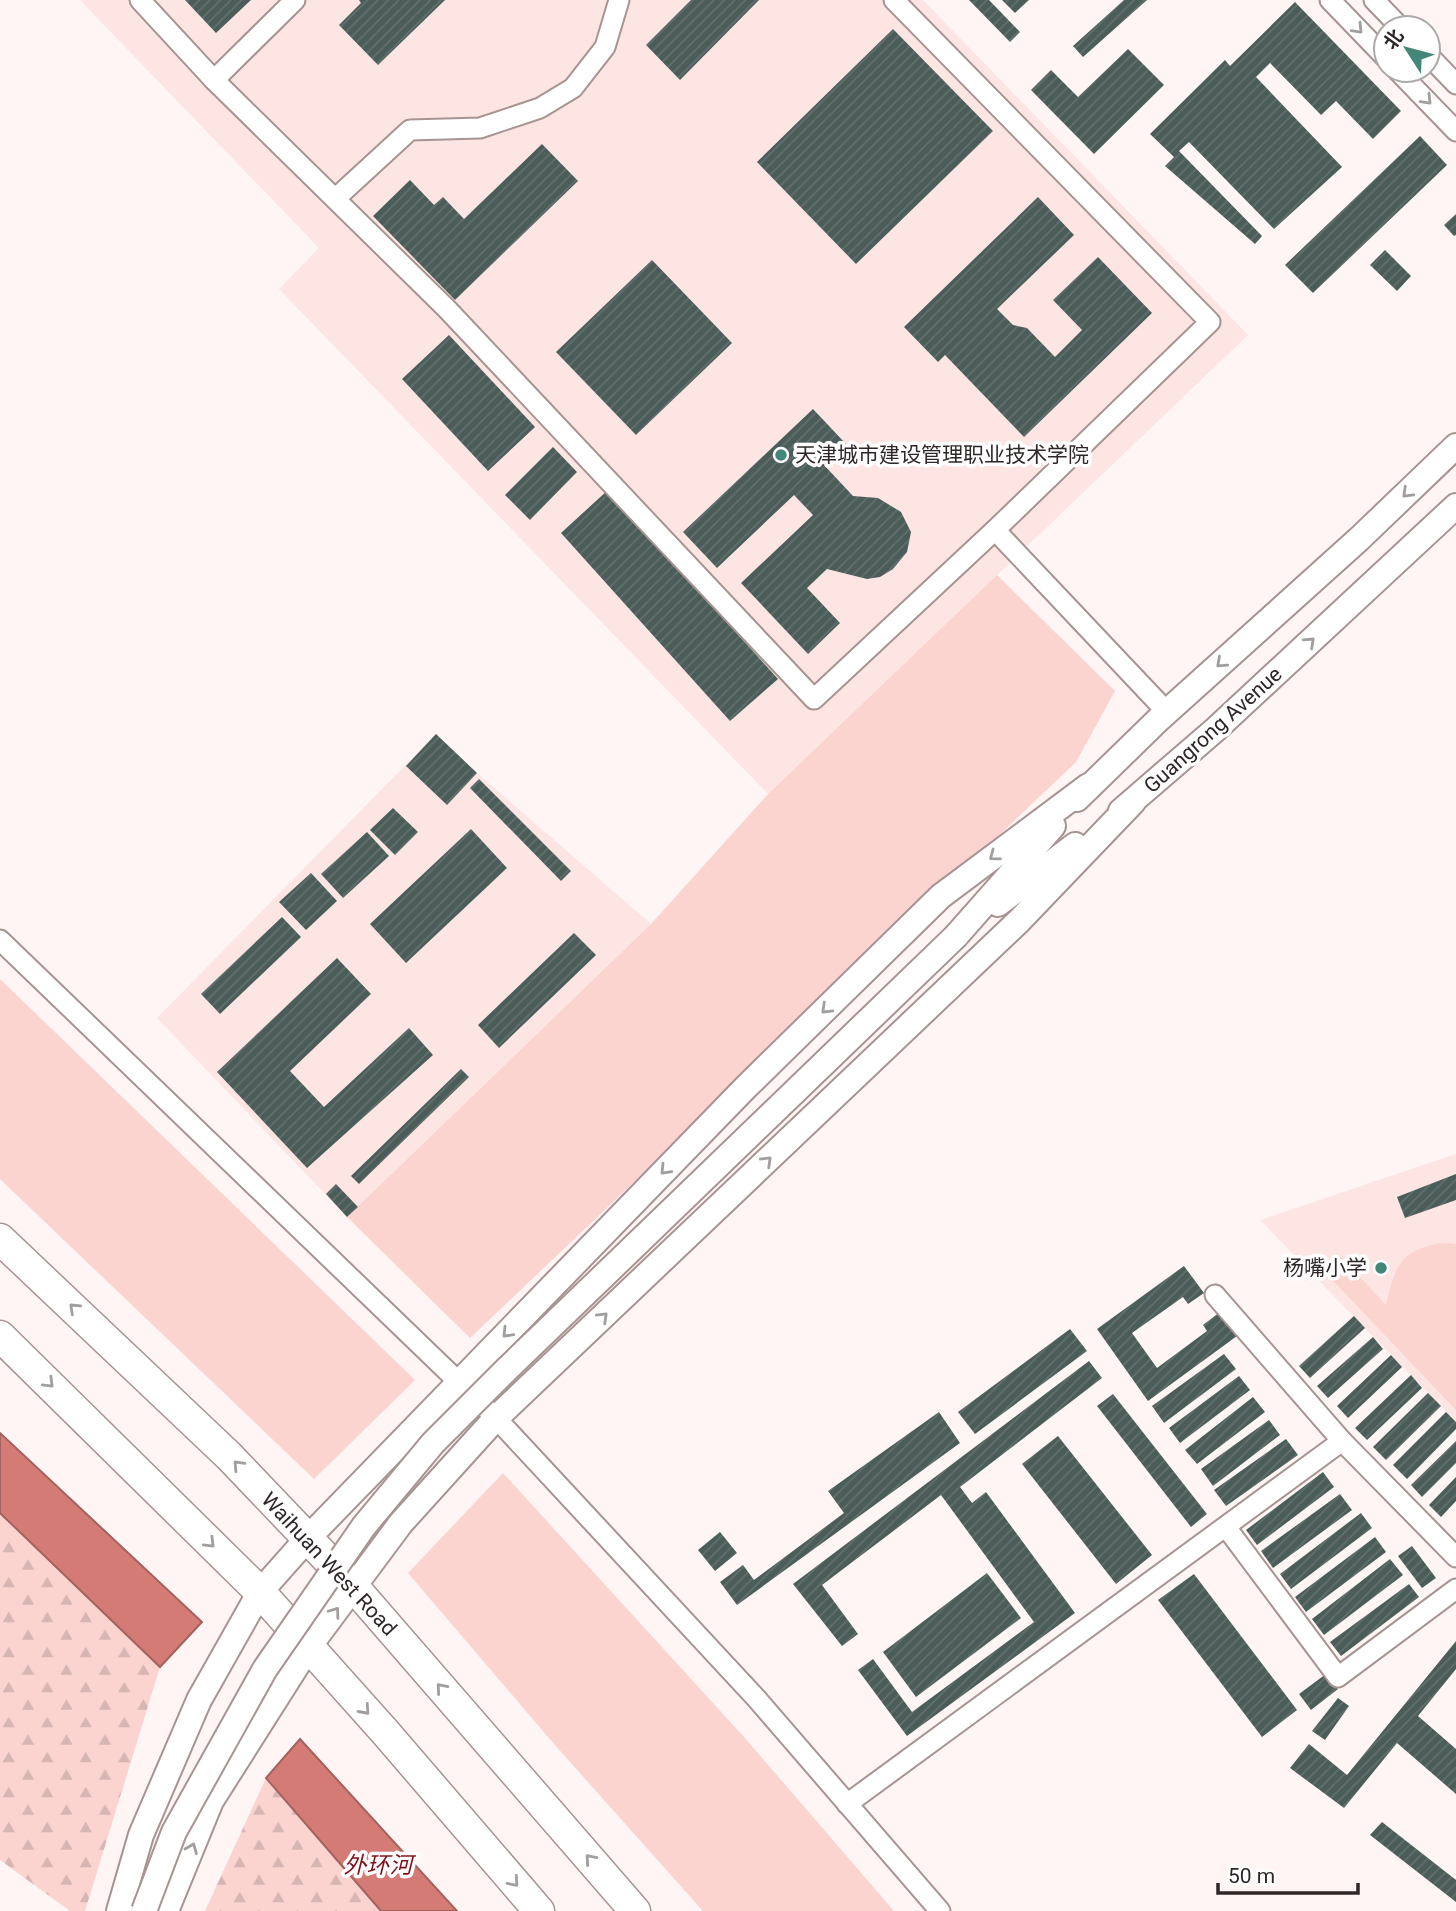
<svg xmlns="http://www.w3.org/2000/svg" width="1456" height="1911" viewBox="0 0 1456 1911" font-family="Roboto,'Noto Sans SC',sans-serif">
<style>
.built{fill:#fde5e3}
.green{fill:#fbd3cf}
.forest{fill:url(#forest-firs)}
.water{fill:#d57b75;stroke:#a3625e;stroke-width:2}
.building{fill:url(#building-hatch)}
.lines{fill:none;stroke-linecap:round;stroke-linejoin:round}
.minor-casing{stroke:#a79492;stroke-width:23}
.major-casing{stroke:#a79492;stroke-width:28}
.highway-casing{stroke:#a79492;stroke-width:33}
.minor{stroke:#fff;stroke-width:19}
.major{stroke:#fff;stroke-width:24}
.highway{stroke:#fff;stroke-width:30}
.major-bridge-casing{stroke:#a79492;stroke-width:28;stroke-linecap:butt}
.major-bridge{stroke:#fff;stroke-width:24}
.oneway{stroke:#a19e9e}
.poi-dot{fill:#448779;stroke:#fff;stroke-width:2.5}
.labels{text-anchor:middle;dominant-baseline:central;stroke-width:7;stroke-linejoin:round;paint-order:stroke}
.poi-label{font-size:21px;fill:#2f2727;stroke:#fff;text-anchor:start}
.street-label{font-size:21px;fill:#2f2727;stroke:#fff}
.water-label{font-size:23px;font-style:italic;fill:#7f1017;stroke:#fff}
</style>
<defs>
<pattern id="forest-firs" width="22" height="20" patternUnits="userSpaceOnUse" patternTransform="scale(1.75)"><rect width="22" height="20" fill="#fbd3cf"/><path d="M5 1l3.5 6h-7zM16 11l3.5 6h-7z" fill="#d7b5b2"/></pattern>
<pattern id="building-hatch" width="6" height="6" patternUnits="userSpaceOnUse" patternTransform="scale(1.75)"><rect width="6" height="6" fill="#4b5d59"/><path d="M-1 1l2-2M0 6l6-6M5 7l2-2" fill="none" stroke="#63706d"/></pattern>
</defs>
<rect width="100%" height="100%" fill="#fef5f4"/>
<g class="built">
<polygon points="80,0 923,0 1248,335 768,794 279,289 319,248"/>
<polygon points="436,734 477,773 651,924 347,1217 157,1018"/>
<polygon points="1456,1154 1456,1422 1260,1220"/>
</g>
<g class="green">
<polygon points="997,575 1115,691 1076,762 470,1338 347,1217 651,924 768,794"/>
<polygon points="0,979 415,1380 314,1479 0,1179"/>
<path d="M1443,1243L1456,1244V1410L1322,1269L1337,1253L1386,1305C1395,1267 1400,1249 1443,1243Z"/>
<polygon points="503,1473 744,1737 894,1911 703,1911 554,1744 408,1573"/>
</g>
<g class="forest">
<polygon points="0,1513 160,1667 85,1911 70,1911 0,1860"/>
<polygon points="266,1778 381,1911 205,1911"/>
</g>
<g class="water">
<polygon points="0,1433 202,1622 160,1667 0,1513"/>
<polygon points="300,1739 457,1911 381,1911 266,1778"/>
</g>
<g class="building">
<polygon points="185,0 251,0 216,33"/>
<polygon points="359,0 445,0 378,65 339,25 361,3"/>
<polygon points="691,0 759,0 680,80 646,45"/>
<polygon points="969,0 989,0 1020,32 1010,42"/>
<polygon points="1002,0 1029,0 1015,13"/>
<polygon points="1124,0 1147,0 1083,57 1073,46"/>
<polygon points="1295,2 1401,111 1373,139 1336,101 1321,115 1270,63 1256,77 1342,167 1274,229 1189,142 1179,151 1262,236 1255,244 1165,166 1174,157 1150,134 1225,60 1230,66"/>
<polygon points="893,29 993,131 856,264 757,162"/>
<polygon points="1128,49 1164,85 1094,154 1031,90 1051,70 1078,97"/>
<polygon points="1420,136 1447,165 1313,293 1285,265"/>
<polygon points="542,144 578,181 455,300 373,216 410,180 434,205 443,197 464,219"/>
<polygon points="1038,197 1074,235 997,309 1013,325 1027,328 1055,357 1082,330 1053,300 1098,257 1152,313 1024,437 945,355 938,362 904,327"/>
<polygon points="1456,214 1456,235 1454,236 1444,225"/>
<polygon points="1385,250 1411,276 1397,291 1370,265"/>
<polygon points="652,260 732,343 636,435 556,352"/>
<polygon points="449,335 535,427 488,471 402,379"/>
<polygon points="813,409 846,444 824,465 853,496 878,498 901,512 911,532 907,552 893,569 880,577 867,579 827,569 807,588 840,623 808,654 741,583 813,515 794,495 717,568 683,532"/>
<polygon points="553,447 577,472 530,520 505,495"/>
<polygon points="608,490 778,679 730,721 561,533"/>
<polygon points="436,734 477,773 447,805 406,766"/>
<polygon points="479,779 571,871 561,881 470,788"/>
<polygon points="393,808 418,832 395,855 370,830"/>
<polygon points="471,829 507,868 406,963 370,924"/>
<polygon points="367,832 389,856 343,898 321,874"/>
<polygon points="311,873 337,901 306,930 279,902"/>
<polygon points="282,917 301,937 220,1014 201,994"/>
<polygon points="574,933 596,955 499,1048 478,1025"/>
<polygon points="337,958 371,994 290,1071 324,1107 409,1028 433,1055 307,1168 217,1072"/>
<polygon points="461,1069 469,1077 359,1184 351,1176"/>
<polygon points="1456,1174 1456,1200 1405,1218 1397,1197"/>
<polygon points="336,1184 358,1207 347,1217 326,1194"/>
<polygon points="1184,1266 1204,1293 1188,1304 1183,1297 1132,1333 1157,1368 1207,1331 1203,1325 1220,1312 1237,1336 1148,1401 1097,1329"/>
<polygon points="1354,1316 1365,1328 1310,1378 1299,1366"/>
<polygon points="1070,1329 1087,1351 975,1434 958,1412"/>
<polygon points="1373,1337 1383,1349 1328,1398 1317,1386"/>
<polygon points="1224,1354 1236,1369 1164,1423 1152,1406"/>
<polygon points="1391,1355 1402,1367 1348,1418 1337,1406"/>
<polygon points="1089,1361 1102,1378 960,1487 972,1503 986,1492 1075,1613 907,1736 858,1670 873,1659 912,1712 1034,1622 941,1495 822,1585 858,1634 842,1646 793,1584"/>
<polygon points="1411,1375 1422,1388 1367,1440 1355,1428"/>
<polygon points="1239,1376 1250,1390 1180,1443 1169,1428"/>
<polygon points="1428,1393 1441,1406 1386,1460 1373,1447"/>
<polygon points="1113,1394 1207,1514 1191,1527 1097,1406"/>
<polygon points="1253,1397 1265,1412 1197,1464 1185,1450"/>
<polygon points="939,1412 960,1443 737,1605 720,1582 743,1565 754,1580 844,1513 828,1491"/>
<polygon points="1446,1412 1456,1422 1456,1429 1407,1479 1393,1465"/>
<polygon points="1269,1420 1280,1435 1213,1486 1201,1469"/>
<polygon points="1058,1436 1152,1555 1116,1584 1022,1464"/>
<polygon points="1286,1439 1298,1455 1226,1506 1214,1490"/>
<polygon points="1456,1441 1456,1463 1422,1497 1411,1485"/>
<polygon points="1323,1472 1334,1487 1257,1545 1246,1530"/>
<polygon points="1456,1477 1456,1501 1441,1517 1429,1505"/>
<polygon points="1340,1494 1352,1510 1273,1568 1261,1551"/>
<polygon points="1361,1513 1372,1528 1291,1589 1280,1574"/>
<polygon points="720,1532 737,1553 715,1571 698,1550"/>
<polygon points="1375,1537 1386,1552 1306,1612 1295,1597"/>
<polygon points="1412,1546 1436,1578 1422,1588 1398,1556"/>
<polygon points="1390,1559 1403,1575 1324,1635 1312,1619"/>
<polygon points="987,1573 1021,1618 916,1697 883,1652"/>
<polygon points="1194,1574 1297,1710 1262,1737 1158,1600"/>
<polygon points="1409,1584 1419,1597 1341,1656 1330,1642"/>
<polygon points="1456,1641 1456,1669 1418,1716 1456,1749 1456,1794 1397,1743 1344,1808 1290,1768 1309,1744 1347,1775"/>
<polygon points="1326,1674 1338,1689 1311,1710 1299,1694"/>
<polygon points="1338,1698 1349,1706 1325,1740 1312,1731"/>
<polygon points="1382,1822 1456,1880 1456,1902 1370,1835"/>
</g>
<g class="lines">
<defs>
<g id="minor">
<polyline points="140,0 214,80 447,309 814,699 995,530 1210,322 894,0"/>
<polyline points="1330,0 1386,58"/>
<polyline points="1374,0 1401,28"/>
<polyline points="1428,55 1456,84"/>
<polyline points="1397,70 1456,131"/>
<polyline points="214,80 295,0"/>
<polyline points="336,198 410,130 480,128 540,108 573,88 605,47 619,0"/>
<polyline points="995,530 1167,712"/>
<polyline points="0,940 496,1418 756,1698 940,1911"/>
<polyline points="1215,1295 1342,1441"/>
<polyline points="1226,1527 1338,1677 1456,1589"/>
<polyline points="847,1804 1342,1441 1456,1557"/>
</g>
<g id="major">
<polyline points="1077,799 1159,719 1359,539 1456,446"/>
<polyline points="1121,811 1216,729 1456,506"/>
<polyline points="998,904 1075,845"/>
<polyline points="956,936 1053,826"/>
<polyline points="119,1911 141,1835 199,1700 260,1592 307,1539 746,1087 941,896 1088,786"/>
<polyline points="166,1911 211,1801 308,1648 401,1523 496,1418 1019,921 1133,802"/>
</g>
<g id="highway">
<polyline points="0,1239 229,1456 353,1586 635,1911"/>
<polyline points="0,1336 260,1592 386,1733 539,1911"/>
</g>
</defs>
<use href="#minor" class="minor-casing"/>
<use href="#major" class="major-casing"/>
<use href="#highway" class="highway-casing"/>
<use href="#minor" class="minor"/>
<use href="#major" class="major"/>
<use href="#highway" class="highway"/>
<defs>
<polyline id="major-bridge" points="144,1911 174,1832 265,1669 364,1526 433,1443 507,1369 956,936"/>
</defs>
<use href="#major-bridge" class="major-bridge-casing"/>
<use href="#major-bridge" class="major-bridge"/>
</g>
<defs><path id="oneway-chevron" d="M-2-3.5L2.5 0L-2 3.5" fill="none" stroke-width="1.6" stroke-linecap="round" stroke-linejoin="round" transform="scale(1.75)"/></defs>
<g class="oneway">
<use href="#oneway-chevron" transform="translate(1358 29) rotate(46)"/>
<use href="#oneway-chevron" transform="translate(1427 100) rotate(46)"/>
<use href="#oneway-chevron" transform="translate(1407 493) rotate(136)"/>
<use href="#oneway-chevron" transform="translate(1310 642) rotate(-43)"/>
<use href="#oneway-chevron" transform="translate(1221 663) rotate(138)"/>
<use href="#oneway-chevron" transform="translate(994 856) rotate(143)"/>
<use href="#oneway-chevron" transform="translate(826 1009) rotate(136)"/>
<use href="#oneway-chevron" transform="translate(767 1161) rotate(-44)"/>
<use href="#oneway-chevron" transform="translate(665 1170) rotate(134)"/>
<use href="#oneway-chevron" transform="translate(74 1308) rotate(-137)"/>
<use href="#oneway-chevron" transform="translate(603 1317) rotate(-44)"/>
<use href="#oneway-chevron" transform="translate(507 1333) rotate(134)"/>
<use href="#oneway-chevron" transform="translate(49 1383) rotate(45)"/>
<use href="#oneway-chevron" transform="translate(238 1465) rotate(-133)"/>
<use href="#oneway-chevron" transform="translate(210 1543) rotate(45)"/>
<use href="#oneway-chevron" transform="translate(335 1612) rotate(-54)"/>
<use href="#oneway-chevron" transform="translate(441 1688) rotate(-131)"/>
<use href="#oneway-chevron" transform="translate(365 1710) rotate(48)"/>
<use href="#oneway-chevron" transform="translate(192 1848) rotate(-68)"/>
<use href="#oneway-chevron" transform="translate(590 1859) rotate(-131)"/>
<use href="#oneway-chevron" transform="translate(514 1882) rotate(49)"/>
</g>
<g class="poi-dot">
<circle cx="781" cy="455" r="7"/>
<circle cx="1381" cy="1268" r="7"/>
</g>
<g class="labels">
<g class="poi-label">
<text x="795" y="455">天津城市建设管理职业技术学院</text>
<text x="1367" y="1268" text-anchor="end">杨嘴小学</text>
</g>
<g class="street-label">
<text transform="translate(1213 730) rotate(-42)">Guangrong Avenue</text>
<text transform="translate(329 1564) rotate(47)">Waihuan West Road</text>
</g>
<g class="water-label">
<text x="378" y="1865">外环河</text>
</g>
</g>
<g transform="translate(1407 49) rotate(306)"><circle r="33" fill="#ffffff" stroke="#aca9a9" stroke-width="2"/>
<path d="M0-5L12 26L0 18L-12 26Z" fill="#448779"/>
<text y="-10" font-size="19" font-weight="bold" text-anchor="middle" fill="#2f2727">北</text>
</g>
<path d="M1218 1883v10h140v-10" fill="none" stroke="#2f2727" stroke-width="3.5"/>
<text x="1228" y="1883" font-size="21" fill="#2f2727" stroke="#ffffff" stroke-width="5" paint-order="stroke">50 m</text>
</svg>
